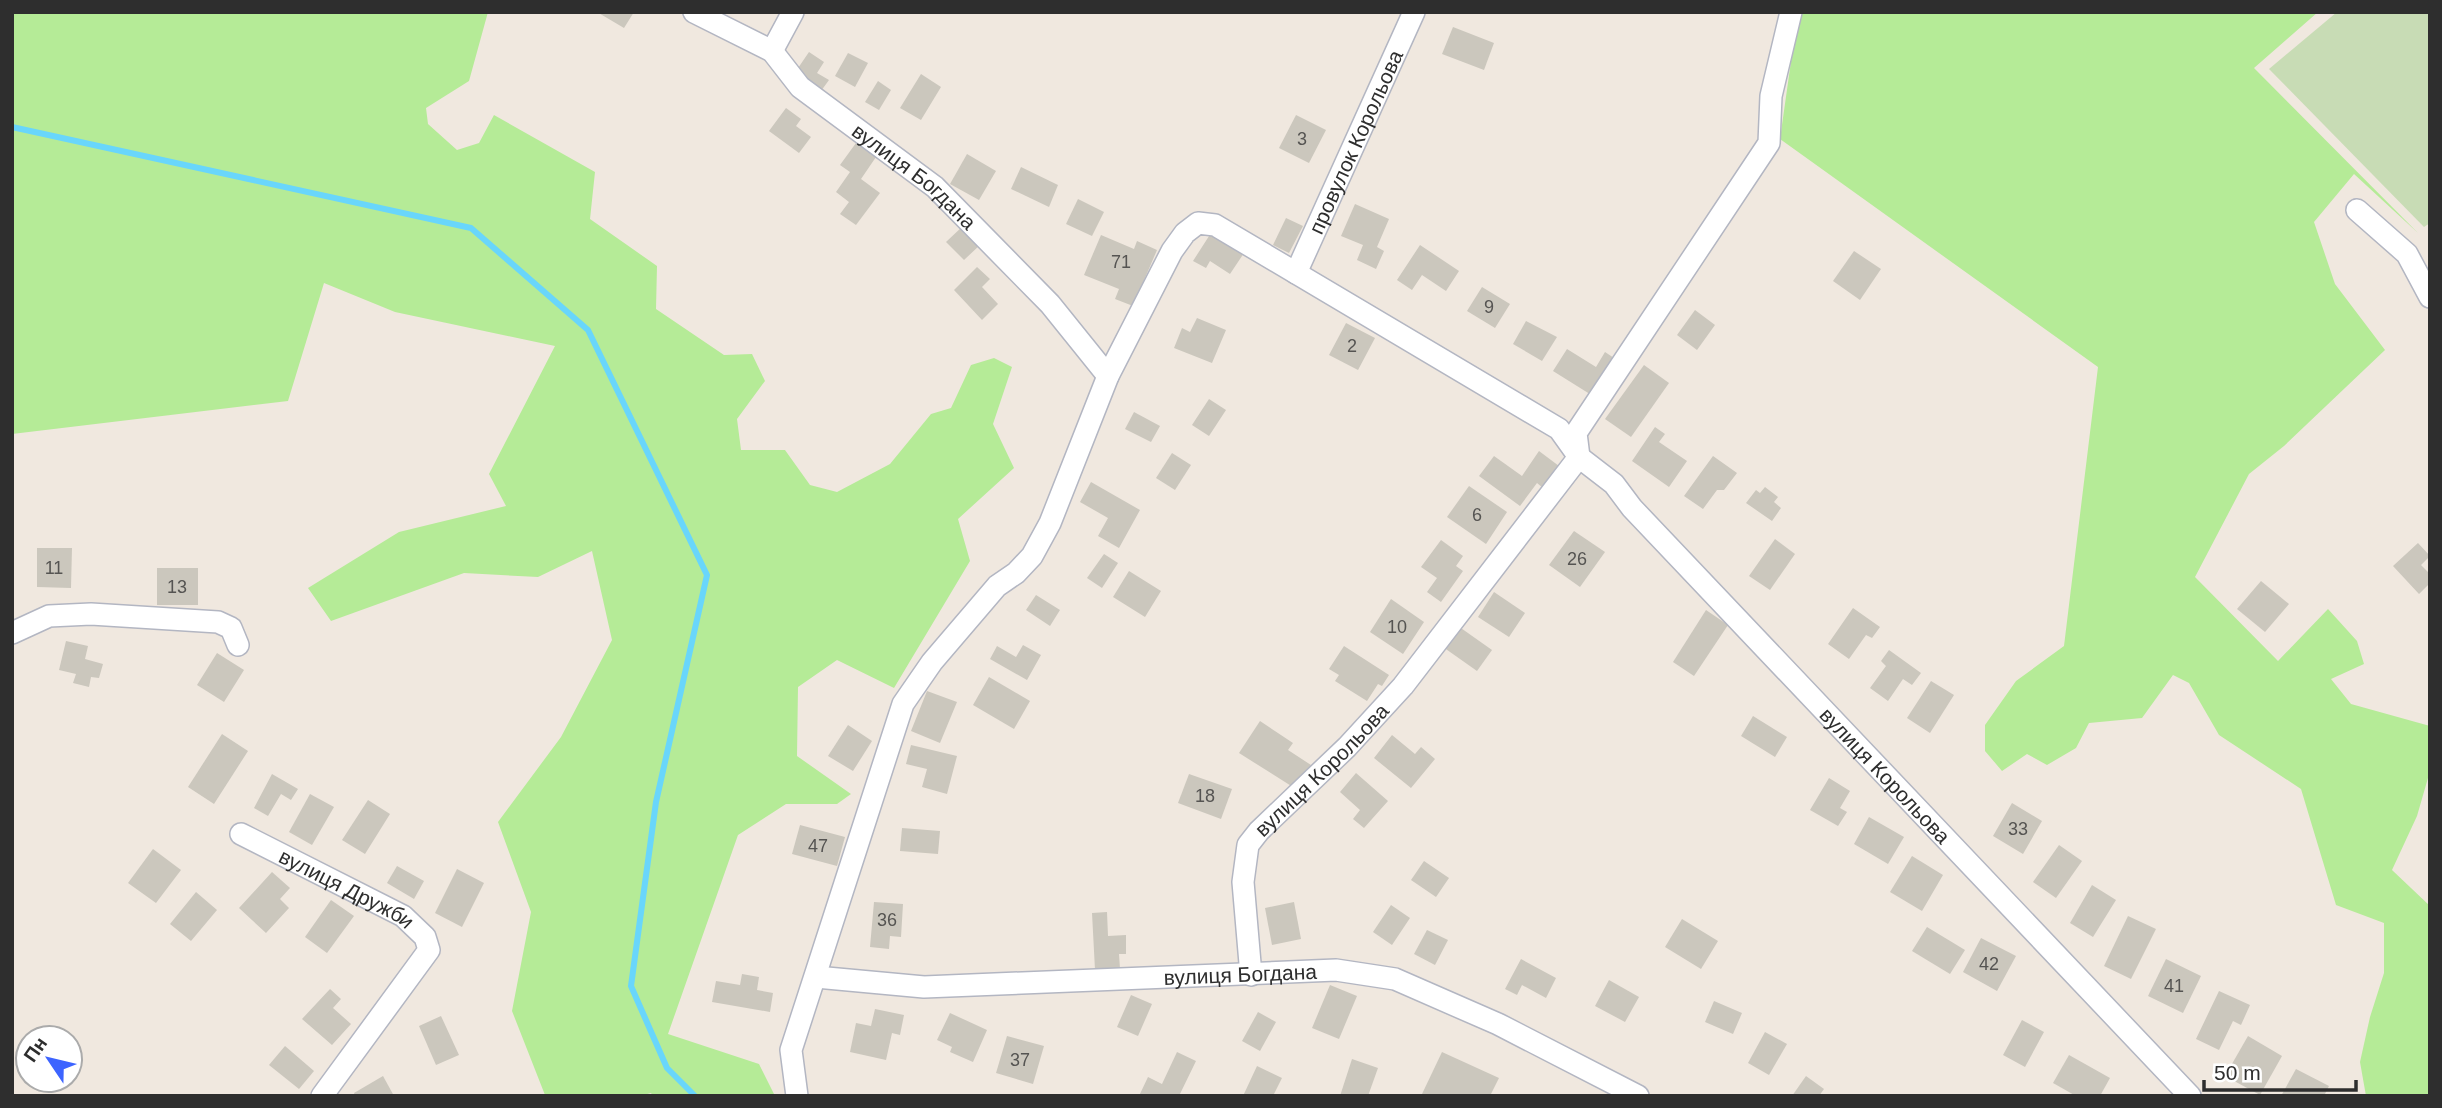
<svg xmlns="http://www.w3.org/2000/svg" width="2442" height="1108" viewBox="0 0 2442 1108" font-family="Arial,sans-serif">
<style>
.green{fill:#b5eb97}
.cemetery{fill:#c8dcb5}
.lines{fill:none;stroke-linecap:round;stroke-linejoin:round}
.stream{stroke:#69d6fb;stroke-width:6}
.building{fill:#cbc7bd}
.street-casing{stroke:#b3b6c2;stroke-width:24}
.street{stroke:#fff;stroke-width:21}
.labels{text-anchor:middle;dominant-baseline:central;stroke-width:5;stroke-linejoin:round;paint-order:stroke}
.number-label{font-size:18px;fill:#555452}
.street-label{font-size:21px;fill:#2e2e2e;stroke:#fff}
</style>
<rect width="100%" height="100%" fill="#f0e8df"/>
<g class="green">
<polygon points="12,12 488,12 469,81 426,108 428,124 457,150 479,143 494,115 595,172 590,219 657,266 656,309 724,355 752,354 765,381 737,419 741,450 785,450 810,485 837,492 890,464 931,414 951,408 971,365 994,358 1012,367 993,424 1014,468 958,519 970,561 894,688 837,660 798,687 797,756 851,794 837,804 786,804 738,835 668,1034 759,1064 775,1096 653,1096 651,1093 640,1096 545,1095 512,1011 531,912 498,822 561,737 612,640 592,551 538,577 464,573 331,621 308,588 399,532 506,506 489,474 555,346 395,312 324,283 288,401 12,434"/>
<polygon points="1798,12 2318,12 2254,68 2418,233 2354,174 2314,222 2335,284 2385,350 2284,446 2249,474 2195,577 2278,661 2328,609 2357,641 2364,664 2331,679 2351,704 2430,726 2430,771 2417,816 2392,870 2430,906 2430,1096 2366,1096 2360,1062 2370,1017 2384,973 2384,923 2336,905 2301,789 2219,735 2189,683 2173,675 2142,718 2089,723 2076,748 2047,765 2027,754 2002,771 1985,751 1985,725 2016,681 2064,646 2098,367 1780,139"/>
</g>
<polygon class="cemetery" points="2337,12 2430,12 2430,223 2424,227 2269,69"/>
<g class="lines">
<polyline class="stream" points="12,127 471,228 588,330 707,575 656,802 631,986 667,1068 695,1096"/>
</g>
<g class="building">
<polygon points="597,12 634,12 624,28"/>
<polygon points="1453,27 1494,43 1484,70 1442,54"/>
<polygon points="809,52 824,62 817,73 829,80 821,91 794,74"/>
<polygon points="848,53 868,63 855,87 835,76"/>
<polygon points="921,74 941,87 921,120 900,108"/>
<polygon points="878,81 891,90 879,110 865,102"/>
<polygon points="786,108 801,119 796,126 811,137 799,153 769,131"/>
<polygon points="1296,115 1326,130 1309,163 1279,148"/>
<polygon points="856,143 876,157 861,179 880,193 856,225 840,214 849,202 836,192 850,172 840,165"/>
<polygon points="967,154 996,171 979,200 950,184"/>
<polygon points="1021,167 1058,185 1049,207 1011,189"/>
<polygon points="1078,199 1104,212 1092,236 1066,224"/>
<polygon points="1355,204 1389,219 1377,247 1384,251 1376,269 1357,260 1363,245 1341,236"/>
<polygon points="1286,218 1303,226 1289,253 1273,245"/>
<polygon points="963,226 981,244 964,260 946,242"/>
<polygon points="1211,233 1244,253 1230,274 1210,261 1206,268 1193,261"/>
<polygon points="1101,235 1134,249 1137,241 1157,250 1133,306 1115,299 1119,289 1084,275"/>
<polygon points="1420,245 1459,271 1446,291 1422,275 1412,290 1397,280"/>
<polygon points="1854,251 1881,269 1860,300 1833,281"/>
<polygon points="977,267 990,279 982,287 998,304 982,320 954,290"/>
<polygon points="1482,287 1510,304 1495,328 1467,311"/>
<polygon points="1695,310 1715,325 1697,350 1677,335"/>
<polygon points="1197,318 1226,330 1212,363 1174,348 1182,328 1190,332"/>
<polygon points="1526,321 1557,337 1542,361 1513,344"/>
<polygon points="1346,323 1375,338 1358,370 1329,355"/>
<polygon points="1567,349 1596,367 1605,352 1617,360 1593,396 1553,371"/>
<polygon points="1644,365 1669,383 1631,437 1605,419"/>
<polygon points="1209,399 1226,410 1209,436 1192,425"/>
<polygon points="1134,412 1160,426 1151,442 1125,429"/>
<polygon points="1655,427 1665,434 1659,442 1687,461 1669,487 1632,461"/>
<polygon points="1539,451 1559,466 1543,488 1537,483 1520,506 1479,476 1494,456 1522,476"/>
<polygon points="1172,453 1191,465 1175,490 1156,478"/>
<polygon points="1713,456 1737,473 1724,490 1717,490 1703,509 1684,496"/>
<polygon points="1091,482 1140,510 1119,548 1098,536 1108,518 1080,502"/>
<polygon points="1469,486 1507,512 1486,544 1447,517"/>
<polygon points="1765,487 1778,497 1774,502 1781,508 1772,521 1746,503 1756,490 1760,493"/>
<polygon points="1574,531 1605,552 1580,587 1549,565"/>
<polygon points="1775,539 1795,554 1770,590 1749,576"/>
<polygon points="1441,540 1463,556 1456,566 1463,571 1441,602 1427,592 1437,578 1421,567"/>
<polygon points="2418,543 2430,556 2421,565 2430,574 2430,583 2419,594 2393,566"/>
<polygon points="37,548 72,548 71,588 37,587"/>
<polygon points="1104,554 1118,563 1102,588 1087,578"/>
<rect x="157" y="568" width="41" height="37"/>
<polygon points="1129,571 1161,591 1145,617 1113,597"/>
<polygon points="2261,581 2289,604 2265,632 2237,609"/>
<polygon points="1494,592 1525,613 1509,637 1478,617"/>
<polygon points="1036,595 1060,610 1050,626 1026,610"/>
<polygon points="1391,599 1424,622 1403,654 1370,632"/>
<polygon points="1853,608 1880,627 1872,638 1866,635 1849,659 1828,644"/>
<polygon points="1706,610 1728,625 1694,676 1673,662"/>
<polygon points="1458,626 1492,650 1477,671 1443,647"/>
<polygon points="66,641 88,646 85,659 103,664 99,678 91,677 89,687 73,683 76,674 59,670"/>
<polygon points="1023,645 1041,655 1027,680 990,659 997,646 1016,657"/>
<polygon points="1344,646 1389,675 1382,686 1378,684 1367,701 1335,681 1339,675 1329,669"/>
<polygon points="1889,650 1921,673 1912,685 1903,679 1888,701 1870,688 1886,666 1881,661"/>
<polygon points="217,653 244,670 224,702 197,685"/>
<polygon points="989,677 1030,701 1014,729 973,705"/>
<polygon points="1931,681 1954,695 1930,733 1907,718"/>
<polygon points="927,691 957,702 940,743 911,731"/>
<polygon points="1753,716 1787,737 1775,757 1741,736"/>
<polygon points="1260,721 1293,743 1288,750 1311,765 1296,789 1239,753"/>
<polygon points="848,725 872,741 853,771 828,756"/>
<polygon points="222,734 248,751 214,804 188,787"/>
<polygon points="1392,735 1415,754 1421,747 1435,759 1411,788 1374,758"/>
<polygon points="911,745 957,756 947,794 922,787 927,769 906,764"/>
<polygon points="1356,773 1388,801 1364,828 1353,819 1360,810 1340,792"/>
<polygon points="272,774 298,789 291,800 281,794 268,816 254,808"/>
<polygon points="1189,774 1232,789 1221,819 1178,803"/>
<polygon points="1829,778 1850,791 1840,808 1847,812 1838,826 1810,810"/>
<polygon points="310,794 334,807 312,845 289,832"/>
<polygon points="368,800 390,814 365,854 342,840"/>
<polygon points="2012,803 2042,821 2023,854 1993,836"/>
<polygon points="1869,817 1904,837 1888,864 1854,844"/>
<polygon points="800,825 845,837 837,866 792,854"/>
<polygon points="902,828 940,831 938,854 900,851"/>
<polygon points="2059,845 2082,861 2056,898 2033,882"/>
<polygon points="153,849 181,870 156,903 128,883"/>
<polygon points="1912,856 1943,875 1922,911 1890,892"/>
<polygon points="1424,861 1449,878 1436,897 1411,880"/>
<polygon points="397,866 424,881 414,899 387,883"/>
<polygon points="457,869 484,883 462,927 435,913"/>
<polygon points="272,872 290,888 280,899 289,908 266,933 239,908"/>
<polygon points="2092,885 2116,900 2093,937 2070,923"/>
<polygon points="196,892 217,910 191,941 170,924"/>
<polygon points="331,900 354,916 327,953 305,937"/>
<polygon points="874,902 903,904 901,937 890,936 889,949 870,947"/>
<polygon points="1294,902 1301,939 1272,945 1265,908"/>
<polygon points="1391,905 1410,918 1392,945 1373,932"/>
<polygon points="1107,912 1108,936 1126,935 1126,954 1119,954 1120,969 1095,970 1092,913"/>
<polygon points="2128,916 2156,929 2131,979 2104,966"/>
<polygon points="1682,919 1718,941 1701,969 1665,947"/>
<polygon points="1927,927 1965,950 1950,974 1912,951"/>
<polygon points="1427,930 1448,940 1435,965 1414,954"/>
<polygon points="1981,938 2016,956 1997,991 1963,972"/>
<polygon points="1521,959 1556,978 1546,998 1522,985 1517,995 1505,989"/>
<polygon points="2166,959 2201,976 2183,1013 2148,996"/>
<polygon points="742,974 759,977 757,990 773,993 770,1012 712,1002 716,981 740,985"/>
<polygon points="1609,980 1639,997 1625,1022 1595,1006"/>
<polygon points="1330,985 1357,996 1339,1039 1312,1028"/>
<polygon points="330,989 341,999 333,1008 351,1024 332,1045 302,1019"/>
<polygon points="2219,991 2250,1005 2241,1025 2233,1021 2219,1050 2196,1039"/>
<polygon points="1131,995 1152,1004 1138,1036 1117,1027"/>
<polygon points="1714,1001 1742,1013 1733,1034 1705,1022"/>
<polygon points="875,1009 904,1015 900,1035 892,1033 886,1060 850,1052 856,1023 871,1026"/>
<polygon points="1258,1012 1276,1022 1260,1051 1242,1041"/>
<polygon points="950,1013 987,1030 973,1062 950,1052 952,1047 937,1040"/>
<polygon points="441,1016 459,1055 436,1065 419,1026"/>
<polygon points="2022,1020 2044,1032 2025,1067 2003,1055"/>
<polygon points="1765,1032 1787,1044 1769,1075 1748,1063"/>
<polygon points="1007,1036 1044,1046 1033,1084 996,1073"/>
<polygon points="2248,1036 2282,1056 2260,1095 2225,1076"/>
<polygon points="285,1046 314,1071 299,1089 269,1065"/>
<polygon points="1177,1052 1196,1061 1179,1096 1139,1096 1148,1077 1162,1084"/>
<polygon points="1442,1052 1499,1078 1490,1096 1422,1094"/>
<polygon points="2069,1055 2110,1078 2100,1096 2076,1096 2053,1083"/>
<polygon points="1352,1059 1378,1068 1368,1096 1340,1096"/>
<polygon points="1257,1066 1282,1078 1273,1096 1243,1096"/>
<polygon points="2296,1069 2329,1086 2324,1096 2281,1096"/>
<polygon points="383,1076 394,1096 355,1096 354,1093"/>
<polygon points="1806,1076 1824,1089 1819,1096 1792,1096"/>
</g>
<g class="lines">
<defs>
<g id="street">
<path id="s1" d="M694,12L772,51L800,87L935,187L1050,304L1108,376"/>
<polyline points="772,51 793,12"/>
<polyline points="2357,210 2407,254 2430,297"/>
<path id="s2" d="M1296,273L1414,12"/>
<polyline points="12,633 49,616 91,614 218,622 231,628 238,645"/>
<path id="s3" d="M241,834L403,916L425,937L429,950L322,1096"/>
<path id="s4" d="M1251,975L1243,882L1248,845L1259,831L1347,747L1403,686L1579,457L1576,433L1769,143L1771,96L1791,12"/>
<path id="s5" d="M816,977L924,987L1336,970L1395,979L1498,1024L1638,1096"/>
<path id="s6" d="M797,1096L791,1050L903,704L932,662L997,586L1016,573L1032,556L1050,523L1108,376L1172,251L1185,233L1198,223L1215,225L1559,429L1579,457L1614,484L1632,508L2190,1096"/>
</g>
</defs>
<use href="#street" class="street-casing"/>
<use href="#street" class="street"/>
</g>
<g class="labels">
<g class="number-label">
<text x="1302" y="139">3</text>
<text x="1121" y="262">71</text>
<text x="1489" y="307">9</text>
<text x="1352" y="346">2</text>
<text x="1477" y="515">6</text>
<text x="1577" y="559">26</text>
<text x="54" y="568">11</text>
<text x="177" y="587">13</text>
<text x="1397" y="627">10</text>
<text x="1205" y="796">18</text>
<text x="2018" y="829">33</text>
<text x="818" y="846">47</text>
<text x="887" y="920">36</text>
<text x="1989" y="964">42</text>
<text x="2174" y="986">41</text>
<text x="1020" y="1060">37</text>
</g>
<g class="street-label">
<text stroke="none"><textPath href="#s2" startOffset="144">провулок Корольова</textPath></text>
<text stroke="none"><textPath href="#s1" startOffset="278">вулиця Богдана</textPath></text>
<text stroke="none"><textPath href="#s4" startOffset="236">вулиця Корольова</textPath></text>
<text stroke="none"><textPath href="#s6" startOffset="1876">вулиця Корольова</textPath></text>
<text stroke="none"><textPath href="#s3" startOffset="119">вулиця Дружби</textPath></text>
<text stroke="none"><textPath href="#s5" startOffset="425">вулиця Богдана</textPath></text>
</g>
</g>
<rect width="2442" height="1108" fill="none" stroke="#2e2e2e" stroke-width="28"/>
<g transform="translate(49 1059) rotate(305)"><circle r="33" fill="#ffffff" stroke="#ababab" stroke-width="2"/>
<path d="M0-5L12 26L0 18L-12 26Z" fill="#3d64ff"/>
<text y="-10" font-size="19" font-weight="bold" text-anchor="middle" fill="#2e2e2e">Пн</text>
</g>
<path d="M2204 1080v10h152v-10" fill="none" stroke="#2e2e2e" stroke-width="3.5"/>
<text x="2214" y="1080" font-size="21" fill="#2e2e2e" stroke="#ffffff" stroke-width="5" paint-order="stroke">50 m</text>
</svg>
